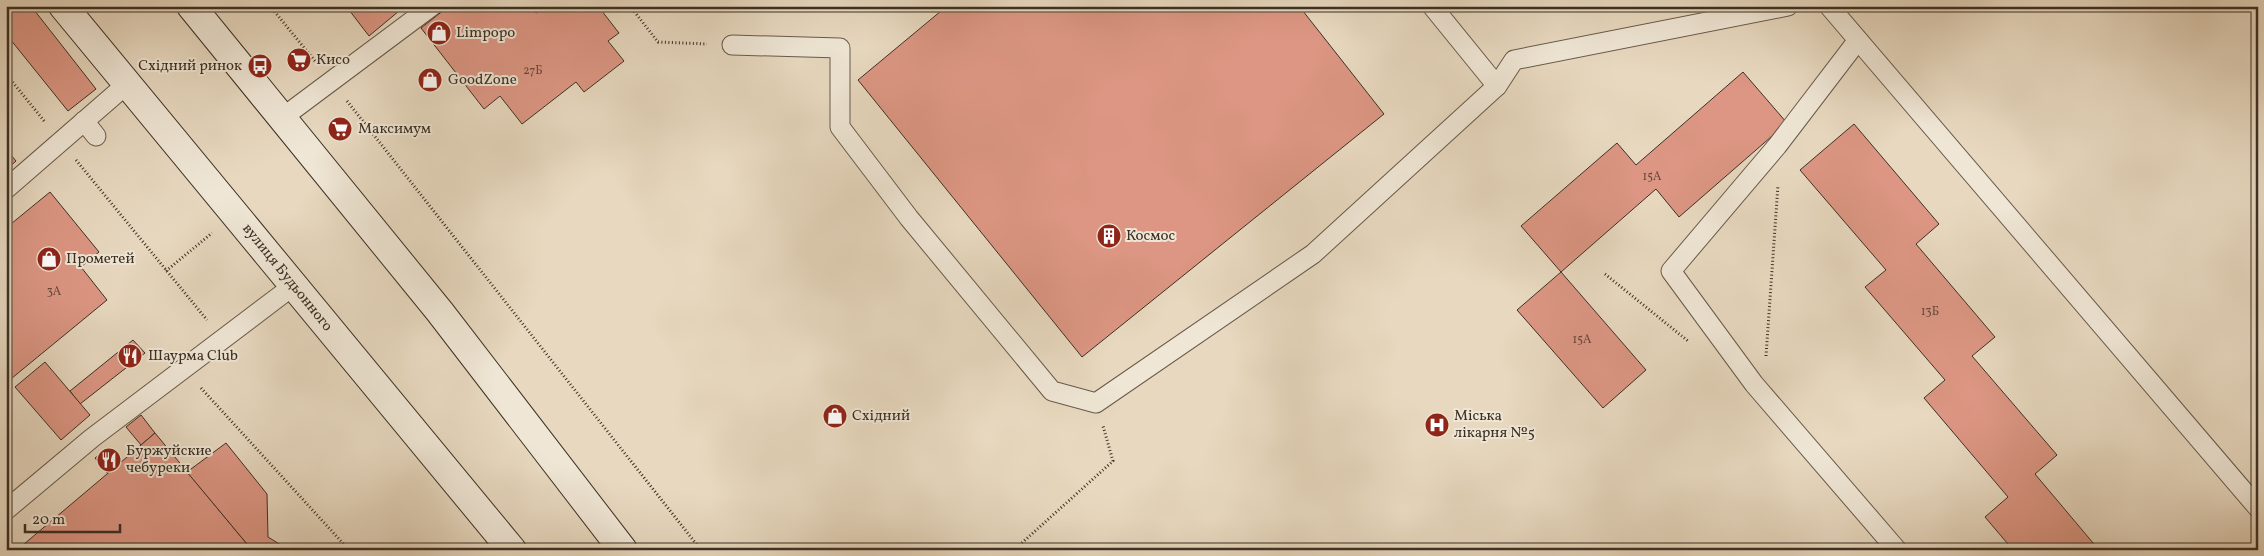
<svg xmlns="http://www.w3.org/2000/svg" width="2264" height="556" viewBox="0 0 2264 556" font-family="Vollkorn,serif">
<style>
.building{fill:#dc9683;stroke:#3c3024}
.lines{fill:none;stroke-linecap:round;stroke-linejoin:round}
.service-casing{stroke:#675a4b;stroke-width:21}
.secondary-casing{stroke:#3c3024;stroke-width:30}
.path{stroke:#3c3024;stroke-width:3;stroke-dasharray:1 2.5;stroke-linecap:butt}
.service{stroke:#efe6d5;stroke-width:19}
.secondary{stroke:#efe6d5;stroke-width:28}
.labels{text-anchor:middle;dominant-baseline:central;stroke-width:4;stroke-linejoin:round;paint-order:stroke}
.number-label{font-size:12px;fill:#644a3c}
.poi-label{font-size:15px;fill:#3c3024;stroke:#efe6d5;text-anchor:start}
.street-label{font-size:15px;fill:#3c3024;stroke:#efe6d5}
</style>
<rect width="100%" height="100%" fill="#e7d8bf"/>
<filter id="stains"><feTurbulence type="fractalNoise" baseFrequency=".004" numOctaves="4"/><feColorMatrix values="0 0 0 0 .2 0 0 0 0 .09 0 0 0 0 .02 0 0 0 .5 -.17"/></filter>
<radialGradient id="worn" r=".72"><stop offset=".6" stop-color="#630" stop-opacity="0"/><stop offset="1" stop-color="#630" stop-opacity=".3"/></radialGradient>
<g class="building">
<polygon points="6,6 31,6 96,89 68,111 6,34"/>
<polygon points="346,6 405,6 369,36"/>
<polygon points="449,6 531,6 536,13 545,6 598,6 619,33 608,41 624,61 584,92 576,82 522,124 500,96 484,109 421,28"/>
<polygon points="947,6 1299,6 1384,114 1082,357 858,80"/>
<polygon points="1743,72 1787,123 1679,217 1656,189 1561,272 1521,226 1617,143 1636,165"/>
<polygon points="1854,124 1939,224 1916,244 1995,337 1972,356 2057,455 2035,474 2099,550 2013,550 1985,517 2008,497 1924,398 1945,380 1865,287 1886,270 1800,170"/>
<polygon points="6,149 16,161 6,170"/>
<polygon points="50,192 99,252 81,267 107,300 6,383 6,228"/>
<polygon points="1561,272 1646,370 1603,408 1517,310"/>
<polygon points="133,340 145,353 80,404 70,391"/>
<polygon points="45,362 90,415 61,440 15,387"/>
<polygon points="141,415 155,433 141,445 126,427"/>
<polygon points="155,433 252,550 17,550 120,463"/>
<polygon points="226,443 267,494 268,537 289,550 252,550 187,472"/>
<polygon points="108,448 120,463 107,473 95,458"/>
</g>
<g class="lines">
<defs>
<g id="service">
<polyline points="1432,6 1497,86 1514,60 1788,6"/>
<polyline points="1829,6 2258,508"/>
<polyline points="1858,40 1777,146 1671,271 1754,384 1897,550"/>
<polyline points="732,45 840,48 840,127 909,218 1052,391 1096,403 1313,254 1497,86"/>
<polyline points="282,118 432,6"/>
<polyline points="84,121 96,136"/>
<polyline points="6,189 127,84"/>
<polyline points="6,510 92,438 293,286"/>
</g>
<g id="secondary">
<polyline points="63,6 512,550"/>
<polyline points="191,6 440,312 623,550"/>
</g>
</defs>
<use href="#service" class="service-casing"/>
<use href="#secondary" class="secondary-casing"/>
<g class="path">
<polyline points="270,6 315,61"/>
<polyline points="630,6 658,42 707,44"/>
<polyline points="6,74 45,122"/>
<polyline points="347,101 701,550"/>
<polyline points="76,160 207,320"/>
<polyline points="166,271 212,233"/>
<polyline points="1605,274 1688,341"/>
<polyline points="1766,356 1778,185"/>
<polyline points="201,388 349,550"/>
<polyline points="1014,550 1113,461 1103,426"/>
</g>
<use href="#service" class="service"/>
<use href="#secondary" class="secondary"/>
</g>
<defs>
<symbol id="shop-disc" viewBox="-11 -11 22 22"><circle r="9.5" fill="#8f2418" stroke="#efe6d5"/><path d="M-5-2.5h2.3a2.7 3.5 0 0 1 5.4 0H5L5.5 6h-11ZM-1.5-2.5h3a1.5 2.3 0 0 0-3 0Z" fill="#fff"/></symbol>
<symbol id="supermarket-disc" viewBox="-11 -11 22 22"><circle r="9.5" fill="#8f2418" stroke="#efe6d5"/><path d="M-6-5.5h2.5l.6 2H6L4.5 2H-2.5L-4.4-4H-6ZM-1.5 3.2a1.3 1.3 0 1 0 .1 0ZM3 3.2a1.3 1.3 0 1 0 .1 0Z" fill="#fff"/></symbol>
<symbol id="bus-disc" viewBox="-11 -11 22 22"><circle r="9.5" fill="#8f2418" stroke="#efe6d5"/><path d="M-5-6H5V4H4V6H2V4H-2V6H-4V4H-5ZM-3.5-4V0h7V-4ZM-3.5 1.2v1.5H-2V1.2ZM2 1.2v1.5H3.5V1.2Z" fill="#fff"/></symbol>
<symbol id="building-disc" viewBox="-11 -11 22 22"><circle r="9.5" fill="#8f2418" stroke="#efe6d5"/><path d="M-4-6H4V6H1V3H-1V6H-4ZM-2.5-4.3h1.7v1.8h-1.7ZM.8-4.3h1.7v1.8H.8ZM-2.5-1h1.7V.8h-1.7ZM.8-1h1.7V.8H.8Z" fill="#fff"/></symbol>
<symbol id="restaurant-disc" viewBox="-11 -11 22 22"><circle r="9.5" fill="#8f2418" stroke="#efe6d5"/><path d="M-5-6h1v4h1v-4h1v4h1v-4h1v5L-1.5 .5V6h-2V.5L-5-1ZM5-6V6H3V1.5H1.5Q1.5-4 5-6Z" fill="#fff"/></symbol>
<symbol id="hospital-disc" viewBox="-11 -11 22 22"><circle r="9.5" fill="#8f2418" stroke="#efe6d5"/><path d="M-5-5h3v3.5h4V-5h3V5h-3V1.5h-4V5h-3Z" fill="#fff"/></symbol>
</defs>
<g fill-rule="evenodd">
<use href="#shop-disc" x="425" y="19" width="28" height="28"/>
<use href="#supermarket-disc" x="285" y="46" width="28" height="28"/>
<use href="#bus-disc" x="246" y="52" width="28" height="28"/>
<use href="#shop-disc" x="416" y="66" width="28" height="28"/>
<use href="#supermarket-disc" x="326" y="115" width="28" height="28"/>
<use href="#building-disc" x="1095" y="222" width="28" height="28"/>
<use href="#shop-disc" x="35" y="245" width="28" height="28"/>
<use href="#restaurant-disc" x="116" y="342" width="28" height="28"/>
<use href="#shop-disc" x="821" y="402" width="28" height="28"/>
<use href="#hospital-disc" x="1423" y="411" width="28" height="28"/>
<use href="#restaurant-disc" x="95" y="446" width="28" height="28"/>
</g>
<g class="labels">
<g class="number-label">
<text x="533" y="71">27Б</text>
<text x="1652" y="177">15А</text>
<text x="54" y="292">3А</text>
<text x="1930" y="312">13Б</text>
<text x="1582" y="340">15А</text>
</g>
<g class="poi-label">
<text x="456" y="33">Limpopo</text>
<text x="316" y="60">Кисо</text>
<text x="242" y="66" text-anchor="end">Східний ринок</text>
<text x="448" y="80">GoodZone</text>
<text x="358" y="129">Максимум</text>
<text x="1126" y="236">Космос</text>
<text x="66" y="259">Прометей</text>
<text x="148" y="356">Шаурма Club</text>
<text x="852" y="416">Східний</text>
<text x="1454" y="416">Міська<tspan x="1454" dy="17">лікарня №5</tspan></text>
<text x="126" y="451">Буржуйские<tspan x="126" dy="17">чебуреки</tspan></text>
</g>
<g class="street-label">
<text transform="translate(287 278) rotate(51)">вулиця Будьонного</text>
</g>
</g>
<rect width="2264" height="556" fill="none" stroke="#e7d8bf" stroke-width="25"/>
<rect x="8" y="8" width="2249" height="541" fill="none" stroke="#3c3024" stroke-width="2.5"/>
<rect x="12" y="12" width="2239" height="531" fill="none" stroke="#3c3024"/>
<path d="M25 524v8h95v-8" fill="none" stroke="#3c3024" stroke-width="2.5"/>
<text x="32" y="524" font-size="15" fill="#3c3024" stroke="#efe6d5" stroke-width="4" paint-order="stroke">20 m</text>
<rect width="100%" height="100%" filter="url(#stains)"/>
<rect width="100%" height="100%" fill="url(#worn)"/>
</svg>
